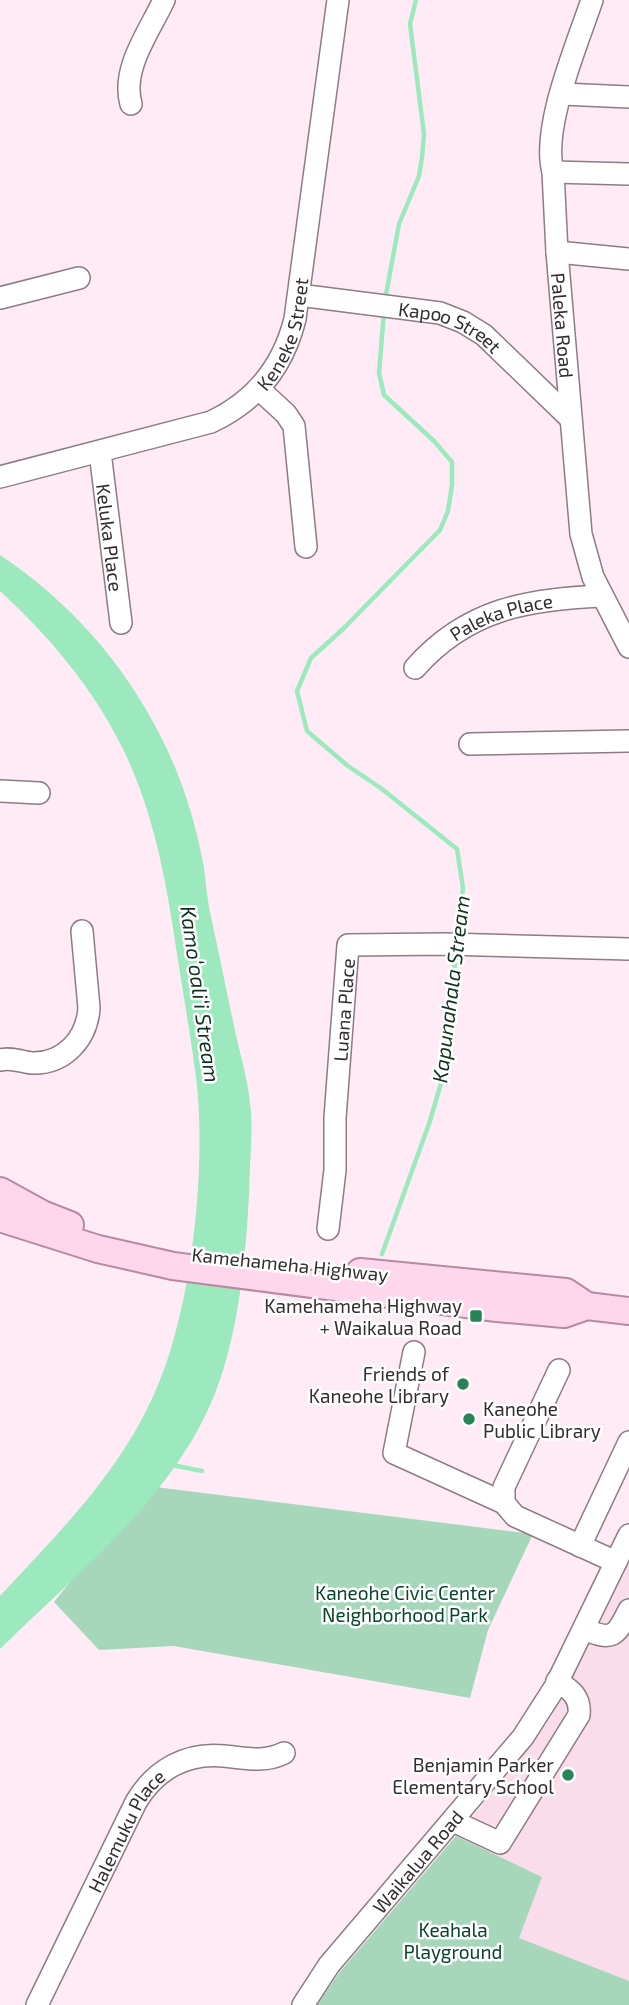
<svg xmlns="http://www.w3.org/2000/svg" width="629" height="2005" viewBox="0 0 629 2005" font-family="'Exo 2',sans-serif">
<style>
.built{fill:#f9ddeb}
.green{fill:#a6d7ba}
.water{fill:#9ce9bd}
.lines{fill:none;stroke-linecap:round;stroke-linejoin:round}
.stream{stroke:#9ce9bd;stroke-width:4.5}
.minor-casing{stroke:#8d7c84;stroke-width:24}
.major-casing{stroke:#b78aa2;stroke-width:30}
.minor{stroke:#fff;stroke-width:21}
.major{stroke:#fed7ec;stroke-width:26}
.poi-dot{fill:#298358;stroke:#fff;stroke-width:2.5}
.labels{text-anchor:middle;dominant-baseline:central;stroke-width:5;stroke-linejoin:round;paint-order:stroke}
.street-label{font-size:19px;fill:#332c30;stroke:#fff}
.poi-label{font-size:19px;fill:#332c30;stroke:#fff;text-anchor:end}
.park-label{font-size:19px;fill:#05452a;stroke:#fff}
.water-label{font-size:21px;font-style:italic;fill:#0f3120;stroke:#fff}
</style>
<rect width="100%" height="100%" fill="#ffebf5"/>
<polygon class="built" points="629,1563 629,1981 518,1938 542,1877 456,1836 516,1765 548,1722 580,1663"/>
<g class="green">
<polygon points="147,1486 533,1534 488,1630 470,1698 174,1646 99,1650 54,1602"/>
<polygon points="456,1836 542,1877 519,1938 629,1981 629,2005 317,2005 339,1973"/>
</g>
<path class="water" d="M0,555C69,601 124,663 161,737C182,778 196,823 204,868C206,883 207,898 210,912C219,953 227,994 236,1035C241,1058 248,1081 250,1103C253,1124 251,1146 250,1166C248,1238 241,1329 214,1396C172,1499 77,1573 0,1649V1596C60,1531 119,1474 155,1392C192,1309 207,1167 196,1077C191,1038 184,999 178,960C167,887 156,817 123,749C93,688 50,637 0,591Z"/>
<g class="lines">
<g class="stream">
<polyline points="385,300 399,224 419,176 422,157 424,134 410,24 416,0"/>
<polyline points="384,312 379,373 384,395 434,441 452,462 452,485 448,511 440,530 343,629 311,658 297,691 307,731 348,766 382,789 457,849 463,888 457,939"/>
<polyline points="382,1254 430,1121 444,1073 456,951"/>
<polyline points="172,1465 202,1471"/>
</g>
<defs>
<g id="minor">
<path id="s1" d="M592,0C577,45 541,128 553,172L557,252L581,534L593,577L629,647"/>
<polyline points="562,94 629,97"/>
<path d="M131,104C121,69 149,32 164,0"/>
<polyline points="553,172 629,174"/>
<polyline points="557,252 629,259"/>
<path id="s2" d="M299,295L440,313L463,322L484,335L571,419"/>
<polyline points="0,298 79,278"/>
<polyline points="259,389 286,414 294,426 306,547"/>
<path id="s3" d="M100,452L121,623"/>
<path id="s4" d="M0,477L211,422C256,401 283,367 295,319L338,0"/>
<path id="s5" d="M415,668C467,609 528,599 602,596"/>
<polyline points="470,744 629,741"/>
<polyline points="0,791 39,793"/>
<path d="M0,1060C12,1057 21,1062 32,1063C65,1064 87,1038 89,1008L82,931"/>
<path id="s6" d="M328,1229L335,1170V1118L348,945L446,944L629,949"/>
<polyline points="414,1352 394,1453 504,1503"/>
<polyline points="559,1370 504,1487 504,1503 515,1516 616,1562"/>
<polyline points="580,1546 629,1442"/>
<path d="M584,1629C612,1641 616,1637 629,1610"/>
<path d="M453,1821L500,1843L579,1715C581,1697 571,1690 557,1681"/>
<path id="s7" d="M37,2005L136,1802C155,1770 186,1752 224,1756C245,1758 264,1763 284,1753"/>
<path id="s8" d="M303,2005L329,1965L523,1737L555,1687L629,1535"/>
</g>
<g id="major">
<polyline points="0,1191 42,1214 70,1225"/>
<polyline points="0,1218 98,1249 173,1266 497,1308 564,1314 587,1306 629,1311"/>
<polyline points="360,1272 566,1292 587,1306"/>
</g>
</defs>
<use href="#minor" class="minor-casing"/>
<use href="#major" class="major-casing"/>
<use href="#minor" class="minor"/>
<use href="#major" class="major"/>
</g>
<g class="poi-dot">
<rect x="469" y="1309" width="14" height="14" rx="3.5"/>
<circle cx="463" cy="1384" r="7"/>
<circle cx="469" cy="1419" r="7"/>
<circle cx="568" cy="1775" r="7"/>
</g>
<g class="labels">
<g class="street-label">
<text stroke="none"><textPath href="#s1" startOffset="332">Paleka Road</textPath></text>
<text stroke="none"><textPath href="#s4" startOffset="338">Keneke Street</textPath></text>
<text stroke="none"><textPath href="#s2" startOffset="156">Kapoo Street</textPath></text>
<text stroke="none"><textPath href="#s3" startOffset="86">Keluka Place</textPath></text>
<text stroke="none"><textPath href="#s5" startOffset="103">Paleka Place</textPath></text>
<text stroke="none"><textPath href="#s6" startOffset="220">Luana Place</textPath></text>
<text transform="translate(290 1264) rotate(6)">Kamehameha Highway</text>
<text stroke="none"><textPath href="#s7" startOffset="196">Halemuku Place</textPath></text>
<text stroke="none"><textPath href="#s8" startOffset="184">Waikalua Road</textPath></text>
</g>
<g class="poi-label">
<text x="462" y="1305">Kamehameha Highway<tspan x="462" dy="22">+ Waikalua Road</tspan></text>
<text x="449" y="1373">Friends of<tspan x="449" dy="22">Kaneohe Library</tspan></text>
<text x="483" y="1408" text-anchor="start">Kaneohe<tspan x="483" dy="22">Public Library</tspan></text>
<text x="554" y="1764">Benjamin Parker<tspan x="554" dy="22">Elementary School</tspan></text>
</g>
<g class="park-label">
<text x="405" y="1592">Kaneohe Civic Center<tspan x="405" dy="22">Neighborhood Park</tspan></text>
<text x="453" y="1929">Keahala<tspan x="453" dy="22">Playground</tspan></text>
</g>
<g class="water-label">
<text transform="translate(450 989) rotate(-83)">Kapunahala Stream</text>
<text transform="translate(201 994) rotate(82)">Kamoʻoaliʻi Stream</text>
</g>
</g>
</svg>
